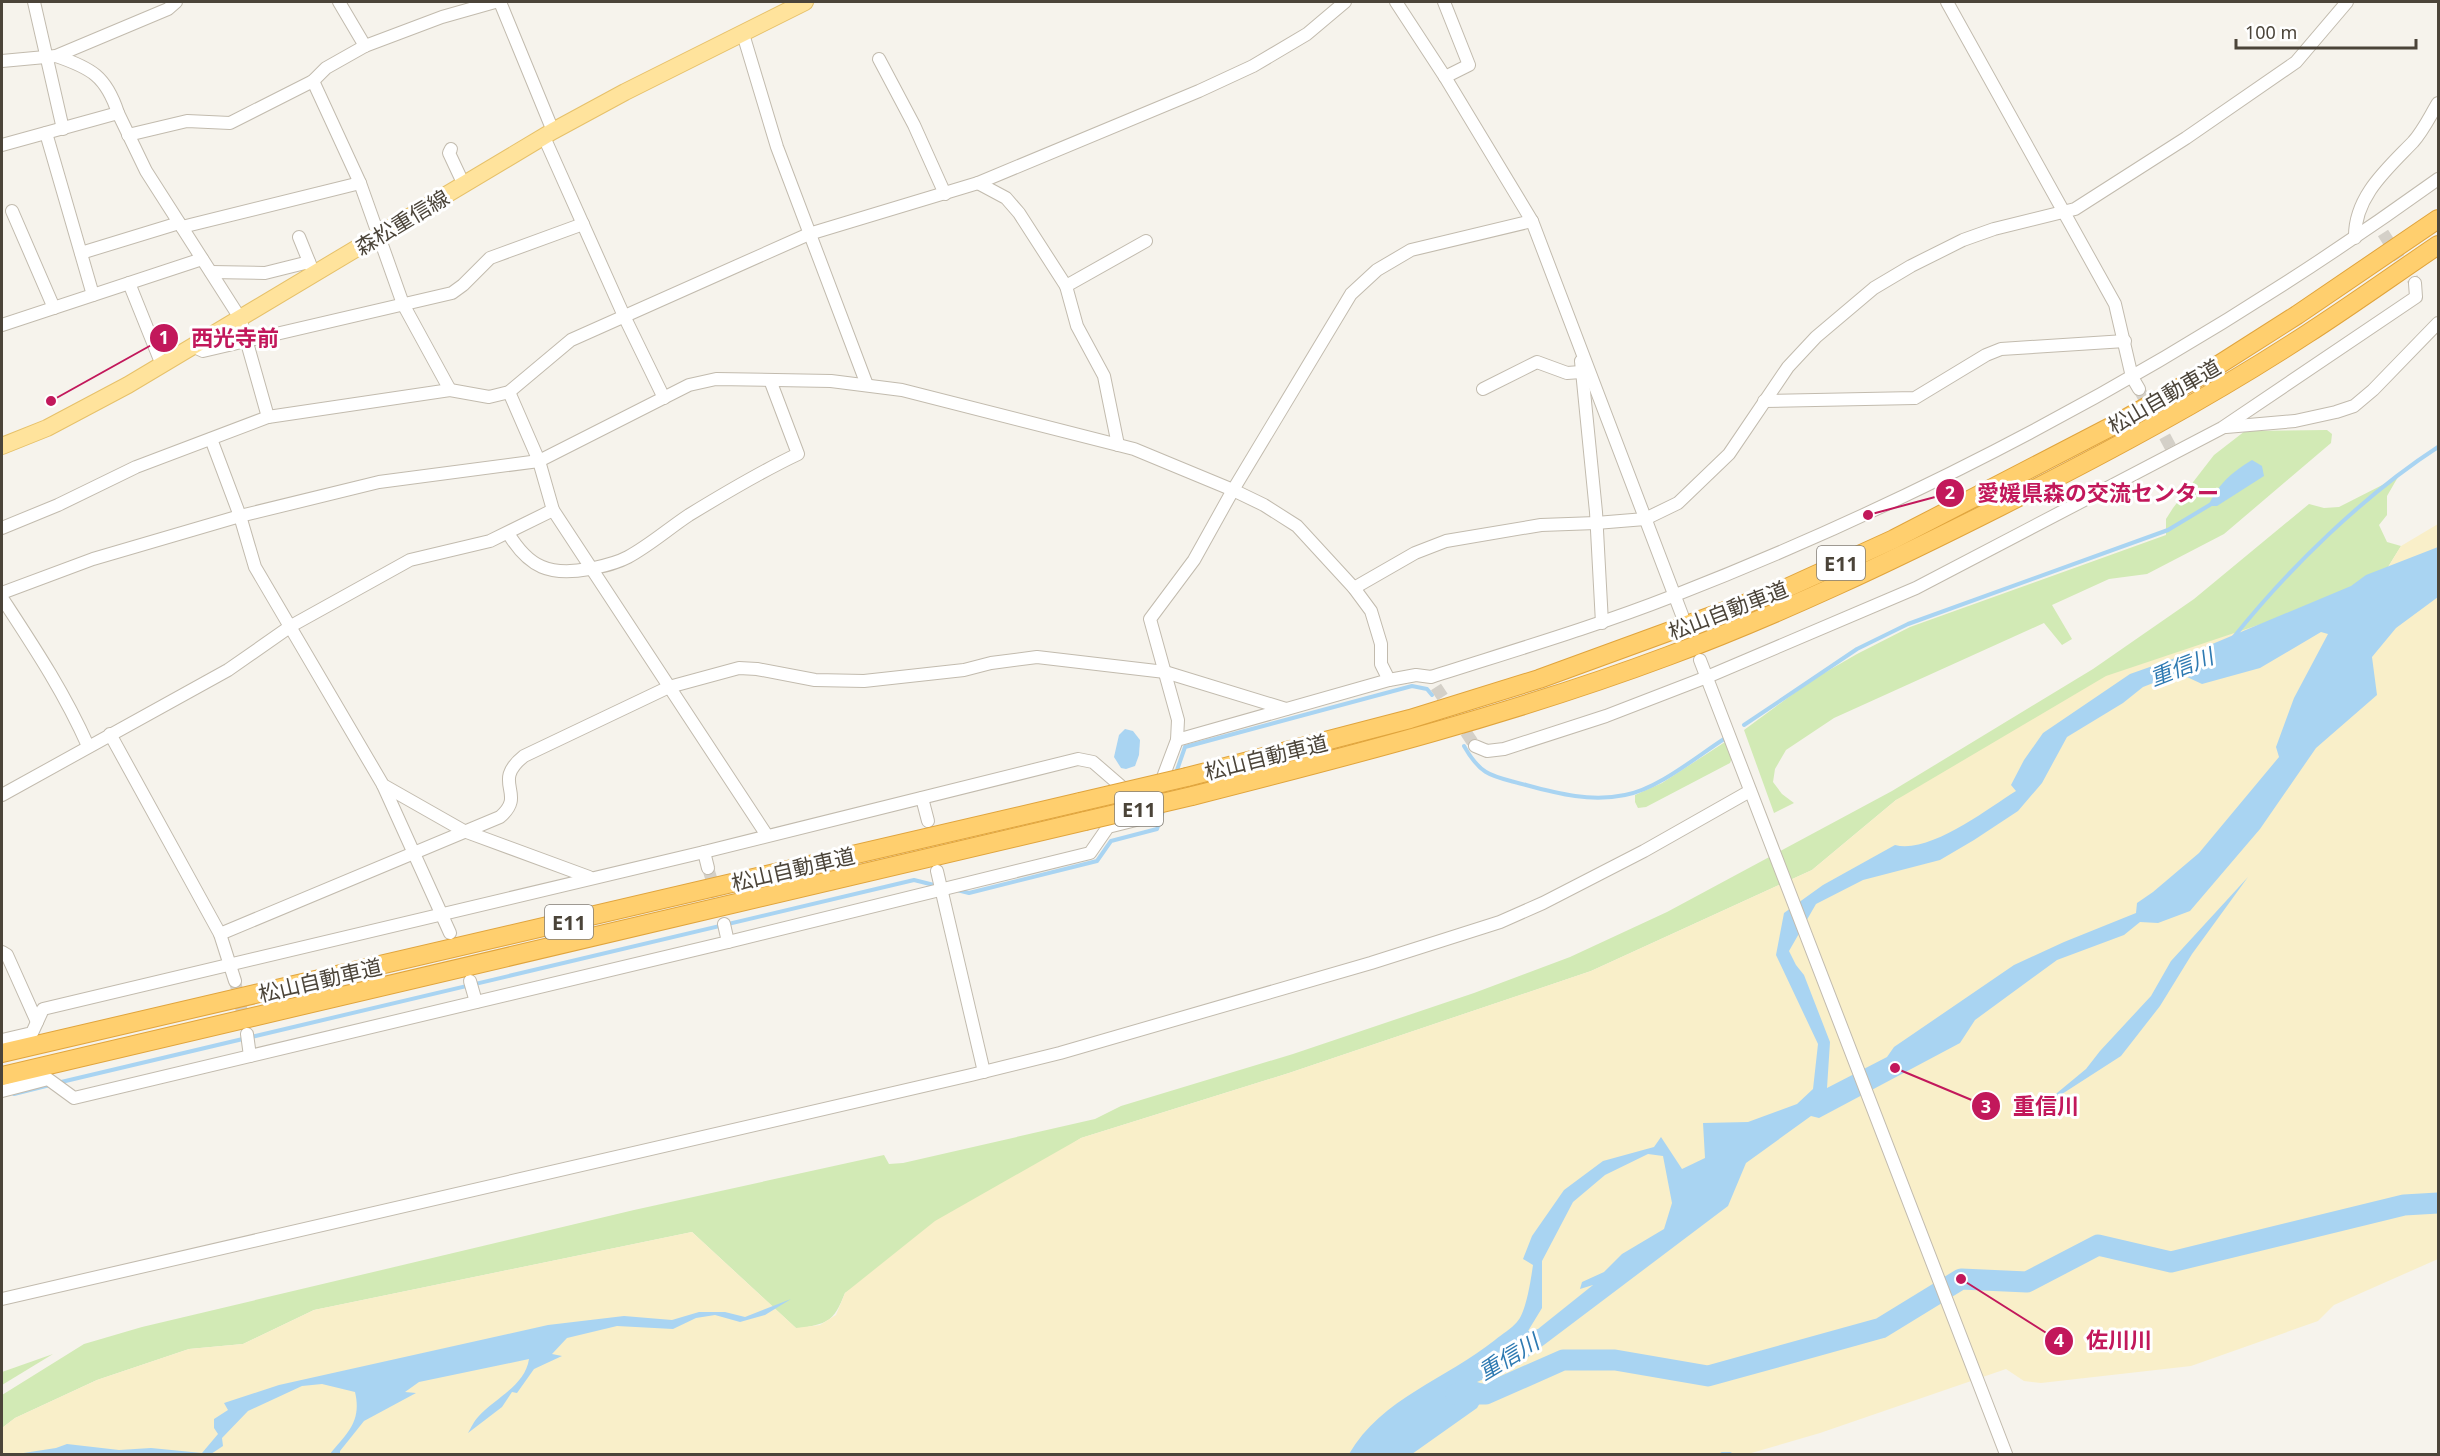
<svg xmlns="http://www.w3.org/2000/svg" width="2440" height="1456" viewBox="0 0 2440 1456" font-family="'Noto Sans','Noto Sans JP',sans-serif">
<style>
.green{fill:#d2eab5}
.sand{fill:#f9efc9}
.water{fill:#a9d4f2;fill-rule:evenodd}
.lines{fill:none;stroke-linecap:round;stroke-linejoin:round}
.stream{stroke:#a9d4f2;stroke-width:4}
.river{stroke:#a9d4f2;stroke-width:21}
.minor-tunnel{stroke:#d4d0c8;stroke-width:12;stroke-dasharray:12 6;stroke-linecap:butt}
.minor-casing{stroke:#c2bbae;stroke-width:14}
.major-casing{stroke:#e6c16a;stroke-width:18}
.highway-casing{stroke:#e0a43c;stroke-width:20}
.minor{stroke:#fff;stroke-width:12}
.major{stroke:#ffe39c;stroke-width:16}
.highway{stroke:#ffcf6e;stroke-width:18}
.highway-bridge-casing{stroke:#e0a43c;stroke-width:20;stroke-linecap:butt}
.highway-bridge{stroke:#ffcf6e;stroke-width:18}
.labels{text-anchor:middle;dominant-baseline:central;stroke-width:6;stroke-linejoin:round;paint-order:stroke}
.shield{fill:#fff;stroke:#817c74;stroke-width:1.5}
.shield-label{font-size:20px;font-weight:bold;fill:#4b4439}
.street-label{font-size:21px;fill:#4b4439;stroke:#fff}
.water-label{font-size:22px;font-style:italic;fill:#2e7ab2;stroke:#fff}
.leader{fill:none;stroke:#c2185b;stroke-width:2}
.callout-dot{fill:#c2185b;stroke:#fff;stroke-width:2}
.mark-label{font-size:18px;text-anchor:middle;font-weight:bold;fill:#fff}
.callout-label{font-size:22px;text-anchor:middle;font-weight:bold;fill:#c2185b;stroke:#fff;stroke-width:6;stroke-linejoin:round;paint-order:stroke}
</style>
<rect width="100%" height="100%" fill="#f6f3ec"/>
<g class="green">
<polygon points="2327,430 2332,434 2331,443 2224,534 2147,574 2109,579 2052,605 2072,639 2062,645 2044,623 1834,718 1786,750 1775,769 1773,782 1782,794 1794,803 1774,813 1744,730 1812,680 1857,654 1910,627 2166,535 2166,519 2173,508 2214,455 2245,431"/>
<path d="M2398,477L2387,496V515L2379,525L2387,542L2401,546L2377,585L1896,800L1812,870L1591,971L1289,1073L1081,1138L845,1293C833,1323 828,1323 797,1329L692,1232L314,1310L243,1344L189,1349L97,1380L15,1418L2,1428V1395L84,1344L142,1327L634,1210L884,1155L889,1164L903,1163L1095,1119L1121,1106L1293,1054L1474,993L1570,957L1667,912L1892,791L2093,669L2194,599L2309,504L2324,508L2339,507Z"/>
<polygon points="1725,742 1732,758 1730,763 1646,807 1638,808 1635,802 1635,795 1662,783"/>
<polygon points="53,1354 2,1385 2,1372"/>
</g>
<polygon class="sand" points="2438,524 2438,1259 2334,1305 2318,1321 2191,1366 2041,1383 2024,1381 2006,1369 1820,1433 1748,1454 2,1454 2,1428 15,1418 97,1380 189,1349 243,1344 314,1310 692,1232 796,1328 820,1325 836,1315 845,1293 935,1221 1081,1138 1289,1073 1591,971 1812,870 1896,800 2106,676 2377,585 2401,546"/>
<g class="water">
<path d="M2252,460L2262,466L2264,476L2217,506H2208C2218,484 2232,472 2252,460Z"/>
<path d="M2438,547V597L2396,628L2372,657L2377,695L2316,748L2260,829L2190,911L2158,923L2140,922L2124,935L2057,960L1975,1020L1960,1043L1819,1118L1811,1116L1746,1163L1728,1206L1520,1363L1477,1382L1490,1386L1477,1408L1412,1454H1349C1382,1398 1446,1379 1495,1340C1502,1334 1511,1329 1517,1322C1526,1313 1531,1279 1533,1265L1523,1259L1532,1236L1564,1190L1603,1161L1654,1147L1661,1137L1682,1169L1705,1158L1703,1123L1748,1122L1797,1104L1813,1089L1818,1044L1776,955L1784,913L1823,885L1895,845C1930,854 1987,809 2016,791L2011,785L2024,760L2043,733L2130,674L2198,650L2351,586L2366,575ZM2321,632L2328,634L2294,698L2276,747L2279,757L2199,853L2153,892L2137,903L2136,913L2064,942L2014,965L1894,1047L1887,1057L1827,1088L1830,1042L1804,975L1796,965L1789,951L1816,904L1863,880L1940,860L1974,840L2018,811L2042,783L2067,737L2123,703L2143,687L2194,667L2187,677L2202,684L2260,668ZM1648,1154L1663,1156L1672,1203L1664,1229L1622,1254L1604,1272L1582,1282L1580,1289L1593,1285L1538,1329L1528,1331L1542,1308V1261L1573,1202L1605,1175Z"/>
<polygon points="1125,729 1133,731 1140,740 1139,755 1135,766 1126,769 1121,768 1114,757 1119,735"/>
<polygon points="2248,877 2192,954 2160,1006 2121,1056 2034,1112 2086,1069 2100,1051 2151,996 2171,961"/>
<path d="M791,1299L765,1315L740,1322L715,1315L696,1318L673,1329L617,1326L567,1338L552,1354L562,1356L534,1369L517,1393L512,1392L502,1407L468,1433C471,1428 474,1421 478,1417C495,1398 525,1386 529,1359L419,1382L405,1392L416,1393L364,1421L340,1451V1454H330C347,1433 362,1422 355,1392L322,1384L302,1386L248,1411L222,1438L223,1446L211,1454H17L56,1448L67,1444L119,1450L151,1448L202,1453L218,1434L214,1428V1419L228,1410L224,1403L279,1385L548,1325L624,1316L672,1320L699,1312H725L745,1317Z"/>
</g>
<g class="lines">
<g class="stream">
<path d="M2233,638C2288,569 2364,495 2438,447"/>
<polyline points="1744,725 1857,649 1908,624 2168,530 2213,503"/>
<path d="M1464,746C1482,778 1494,776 1526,785C1559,794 1591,802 1625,795C1658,789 1696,757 1724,739"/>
<polyline points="1176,773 1185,747 1412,686 1427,689 1432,695"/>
<polyline points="957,890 969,893 1097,861 1111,841 1157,829 1164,808"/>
<polyline points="57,1083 914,880 938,886"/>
<polyline points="14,1094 50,1085"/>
<polyline points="1722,1454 1730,1454"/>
</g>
<polyline class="river" points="1456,1394 1486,1394 1563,1360 1615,1360 1708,1376 1881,1328 1961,1279 2027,1282 2098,1245 2171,1262 2404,1205 2438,1203"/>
<g class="minor-tunnel">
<polyline points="2383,233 2415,283"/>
<polyline points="2139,389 2171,448"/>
<polyline points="1436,687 1475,746"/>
<polyline points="708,868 722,914"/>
<polyline points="235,981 247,1034"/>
</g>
<defs>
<g id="minor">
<polyline points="34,2 63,129"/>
<polyline points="339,2 365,46"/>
<polyline points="500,2 553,131"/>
<polyline points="1396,2 1445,77 1532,221 1682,615"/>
<polyline points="1444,2 1469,65 1445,77"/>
<polyline points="1947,2 2115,304 2132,377 2139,389"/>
<polyline points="743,34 777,147 867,385"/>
<path d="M56,56C91,68 106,76 118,113"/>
<polyline points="879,59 914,125 945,194"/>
<polyline points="2,61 56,56 168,9 176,2"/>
<polyline points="313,81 360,183 403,304 450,390"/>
<polyline points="46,133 93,295"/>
<polyline points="128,135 187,121 230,123 313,81 326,68 365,46 442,17 495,2"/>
<polyline points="544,137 624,316 664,398"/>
<polyline points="2,145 118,113 146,171 240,318 268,417"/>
<polyline points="451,149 449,153 464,185"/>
<polyline points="978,183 1006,198 1019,213 1066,286 1077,326 1104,376 1118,445"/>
<polyline points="12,211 54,308"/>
<polyline points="182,227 360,183"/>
<polyline points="299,237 312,269"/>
<path d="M2355,238C2354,197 2387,169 2413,142C2423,131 2430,116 2438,103"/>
<polyline points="81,253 179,223"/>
<polyline points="211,272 265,273 309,262"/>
<polyline points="129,283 162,365"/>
<polyline points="1066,286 1146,241"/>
<polyline points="2,325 202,259"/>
<polyline points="192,346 203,351 452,293 463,285 490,258 583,224"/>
<polyline points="1581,361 1596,512 1602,623"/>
<polyline points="1483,389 1537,362 1567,373 1581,372"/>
<polyline points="509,392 539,461 553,510 766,834"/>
<polyline points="1764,401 1915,398 1986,355 2001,349 2125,341"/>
<polyline points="2226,427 2295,421 2336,412 2354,406 2373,390 2438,323"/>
<polyline points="211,439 240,516 255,567 383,785 464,831 589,877"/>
<polyline points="2,528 58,505 136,467 268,417 450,390 489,397 509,392 571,340 809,234 978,183 1199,91 1253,66 1307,34 1345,2"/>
<path d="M508,533C529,568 550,576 589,569C603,566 615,564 628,557C650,545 668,529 689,515C725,493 760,472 798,454L770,380"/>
<polyline points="1354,588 1415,553 1446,541 1541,525 1596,523 1645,519 1678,503 1729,454 1788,367 1816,337 1874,288 1911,266 1963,240 1994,229 2075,209 2186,138 2296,62 2347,2"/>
<polyline points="2,593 93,559 240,516 379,482 539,461 689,385 716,379 831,381 902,390 1134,449 1233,490 1264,505 1297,526 1354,588 1371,611 1381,644 1381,664 1389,680"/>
<path d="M2,598C34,647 64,692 88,746"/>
<polyline points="1700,660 2006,1454"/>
<polyline points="110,734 220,934 235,981"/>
<polyline points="1177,740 1178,720 1150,619 1194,560 1233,490 1351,294 1377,270 1411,250 1532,221"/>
<polyline points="1475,746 1487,751 1504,749 1606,716 1707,677 1916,588 2222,428 2416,297 2415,283"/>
<polyline points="383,785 450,933"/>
<polyline points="2,795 228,670 291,626 410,560 490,541 553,510"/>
<polyline points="922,798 928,821"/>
<polyline points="704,852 708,868"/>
<polyline points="937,871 984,1072"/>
<path d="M220,934L500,817C528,793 490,783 524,756L669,687L739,668L757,669L815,680L864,681L964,670L991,663L1037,657L1165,672L1286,709"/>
<path d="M728,942L1090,853L1108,827L1148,817L1177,740L1389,680L1416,675L1431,677C1512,651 1594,627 1673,596C1945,490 2202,349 2438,179"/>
<polyline points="2,952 7,955 37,1022"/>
<polyline points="470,981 476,1002"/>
<polyline points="247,1034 250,1056"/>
<polyline points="2,1040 32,1033 43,1009 704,852 1078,759 1093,762 1130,794 1154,799"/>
<polyline points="2,1091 48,1079 74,1098 728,942 724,924"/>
<polyline points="2,1299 971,1075 1060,1053 1371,963 1500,922 1543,903 1644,851 1750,791"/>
</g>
<polyline id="major" points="2,446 47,428 128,385 553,131 625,92 805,2"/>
<g id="highway">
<polyline points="1187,777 1410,719 1539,679 1780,591 1894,539 2118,423 2209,371 2297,315 2438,219"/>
<path d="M1192,796C1353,755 1513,714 1668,656C1783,613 1892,561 2001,506C2106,453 2209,398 2307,334C2352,305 2395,274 2438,245"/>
<polyline points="2,1053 1080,802"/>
<polyline points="2,1076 1085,821"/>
</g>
</defs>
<use href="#minor" class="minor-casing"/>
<use href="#major" class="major-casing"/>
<use href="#highway" class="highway-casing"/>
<use href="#minor" class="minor"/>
<use href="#major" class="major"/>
<use href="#highway" class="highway"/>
<defs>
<g id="highway-bridge">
<polyline points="1080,802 1187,777"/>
<polyline points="1085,821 1192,796"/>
</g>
</defs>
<use href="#highway-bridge" class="highway-bridge-casing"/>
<use href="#highway-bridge" class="highway-bridge"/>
</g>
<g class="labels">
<g class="shield">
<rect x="1817" y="546" width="48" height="34" rx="4.5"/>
<rect x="1115" y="792" width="48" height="34" rx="4.5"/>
<rect x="545" y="905" width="48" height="34" rx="4.5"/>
</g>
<g class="shield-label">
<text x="1841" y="563">E11</text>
<text x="1139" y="809">E11</text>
<text x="569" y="922">E11</text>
</g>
<g class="street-label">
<text transform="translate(402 222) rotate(-31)">森松重信線</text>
<text transform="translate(2164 396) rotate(-30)">松山自動車道</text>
<text transform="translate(1728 610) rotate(-21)">松山自動車道</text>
<text transform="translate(1266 757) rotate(-14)">松山自動車道</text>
<text transform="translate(793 869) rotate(-13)">松山自動車道</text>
<text transform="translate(320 980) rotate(-13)">松山自動車道</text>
</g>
<g class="water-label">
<text transform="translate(2181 666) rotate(-21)">重信川</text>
<text transform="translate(1508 1356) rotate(-31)">重信川</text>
</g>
</g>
<path class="leader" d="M51 401L164 338M1868 515L1950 493M1895 1068L1986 1106M1961 1279L2059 1341"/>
<g class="callout-dot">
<circle cx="51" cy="401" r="6"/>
<circle cx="1868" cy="515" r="6"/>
<circle cx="1895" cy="1068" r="6"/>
<circle cx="1961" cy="1279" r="6"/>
<circle cx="164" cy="338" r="15"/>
<circle cx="1950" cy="493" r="15"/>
<circle cx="1986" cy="1106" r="15"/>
<circle cx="2059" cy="1341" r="15"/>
</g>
<g class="mark-label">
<text x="164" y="344">1</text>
<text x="1950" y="499">2</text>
<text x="1986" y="1113">3</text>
<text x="2059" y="1347">4</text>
</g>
<g class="callout-label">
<text x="235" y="346">西光寺前</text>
<text x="2098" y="501">愛媛県森の交流センター</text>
<text x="2046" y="1114">重信川</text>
<text x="2119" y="1348">佐川川</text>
</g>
<rect width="2440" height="1456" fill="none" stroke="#4b4439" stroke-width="6"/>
<path d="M2236 39v9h180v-9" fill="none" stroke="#4b4439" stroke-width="3"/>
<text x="2245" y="39" font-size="18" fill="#4b4439" stroke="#ffffff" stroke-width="4.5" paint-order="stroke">100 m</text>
</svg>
